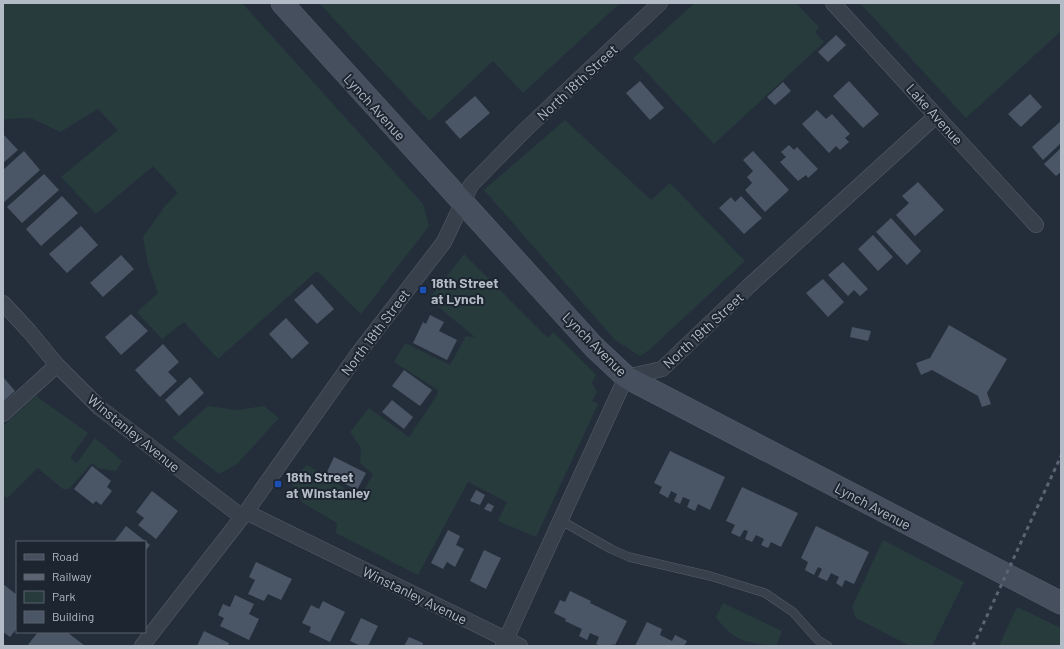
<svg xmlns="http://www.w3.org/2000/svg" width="1064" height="649" viewBox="0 0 1064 649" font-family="Barlow,sans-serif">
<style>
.green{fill:#273b3d}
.building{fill:#4a5565}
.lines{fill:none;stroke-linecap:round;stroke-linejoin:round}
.lane-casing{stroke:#565e69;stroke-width:9}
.street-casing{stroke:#565e69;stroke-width:16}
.secondary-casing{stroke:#565e69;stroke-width:23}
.lane{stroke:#38404b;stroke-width:8}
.street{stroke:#38404b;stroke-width:15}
.secondary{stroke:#464f5e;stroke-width:22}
.rail{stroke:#5a6472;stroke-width:3;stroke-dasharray:4 4;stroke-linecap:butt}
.transit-dot{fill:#1a4fb4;stroke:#1d2530;stroke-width:1.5}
.labels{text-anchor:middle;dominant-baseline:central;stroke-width:4;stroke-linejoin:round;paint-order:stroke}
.street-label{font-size:14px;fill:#b3bbc7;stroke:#1d2530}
.poi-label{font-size:14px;font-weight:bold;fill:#b3bbc7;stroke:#1d2530;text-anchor:start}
</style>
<rect width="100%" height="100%" fill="#242e3b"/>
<g class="green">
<polygon points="4,3 242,3 423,204 429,226 361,314 317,271 218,359 184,322 162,339 137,312 158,293 148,264 143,237 165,206 178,193 153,166 96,214 61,177 118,130 98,109 60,132 31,118 3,119"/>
<polygon points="319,3 620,3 523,93 493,61 429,121"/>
<polygon points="695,3 796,3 819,27 815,32 824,42 714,144 633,58"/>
<polygon points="860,3 1061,3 1061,31 966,118"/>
<polygon points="565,120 651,200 670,183 745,261 649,350 640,356 615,340 484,190"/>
<polygon points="464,254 548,338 553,332 596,375 592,383 597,392 592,401 598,404 536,537 498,521 507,502 468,482 418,575 336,533 337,523 303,503 290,481 307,465 360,498 373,474 360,463 361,448 350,432 369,408 409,437 438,394 438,390 394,362 405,343 450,365 466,336 476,338 429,299"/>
<polygon points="36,396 88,433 70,458 77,463 95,438 122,461 116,471 98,468 92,463 69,489 63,489 38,468 7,498 3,495 3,426"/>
<polygon points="208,406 237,410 264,406 279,418 237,464 219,474 172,438"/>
<polygon points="883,540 964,582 932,646 910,646 856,618 852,607"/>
<path d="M723,603L782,631L776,645C748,644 733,641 716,617Z"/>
<polygon points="1017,607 1061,628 1061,646 999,646"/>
</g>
<g class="building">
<polygon points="836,35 846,45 828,62 818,52"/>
<polygon points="640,81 664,108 650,120 626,93"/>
<polygon points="849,81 879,114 863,128 833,96"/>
<polygon points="783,82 791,91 775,105 767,97"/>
<polygon points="1030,94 1042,107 1021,127 1008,114"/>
<polygon points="475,96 490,113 460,139 445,122"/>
<polygon points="817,110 826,119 832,114 850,134 845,138 849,142 840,150 836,146 829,153 802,124"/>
<polygon points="1061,121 1061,143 1043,160 1032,147"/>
<polygon points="3,134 18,150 3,163"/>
<polygon points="789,145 794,150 797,147 818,169 808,178 806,175 798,181 780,162 786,157 781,152"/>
<polygon points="1061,148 1061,172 1056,176 1044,164"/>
<polygon points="24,151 40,170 3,203 3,170"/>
<polygon points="753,151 789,190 765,212 745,190 752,183 747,177 753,171 743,160"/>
<polygon points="44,174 59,190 22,223 7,207"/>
<polygon points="918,182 944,210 915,236 896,215 909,203 902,196"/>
<polygon points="62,196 78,213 41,246 26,229"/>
<polygon points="741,196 762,218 744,234 719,208 731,197 735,202"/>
<polygon points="891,218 921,251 907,265 876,232"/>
<polygon points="81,226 98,245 67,273 49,254"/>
<polygon points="873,235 893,257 878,271 858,249"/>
<polygon points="121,255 134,269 103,297 90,283"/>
<polygon points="843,262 868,289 860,296 854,290 848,296 828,275"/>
<polygon points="823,279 844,302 828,317 806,293"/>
<polygon points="312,284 334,309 317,324 294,300"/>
<polygon points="131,314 148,331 121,355 105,337"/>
<polygon points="430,315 444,322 439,331 457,340 447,360 413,343 423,322 426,324"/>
<polygon points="286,318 309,343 292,359 269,334"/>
<polygon points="949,325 1007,359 987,393 991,404 982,407 978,396 932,370 921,375 916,363 930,358"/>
<polygon points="852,327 871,331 868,341 850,337"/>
<polygon points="163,344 179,362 168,372 177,381 160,397 135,370"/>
<polygon points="404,370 432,390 420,406 392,386"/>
<polygon points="3,377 15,391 3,402"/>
<polygon points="190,377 204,393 179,416 165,400"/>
<polygon points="392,400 413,417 404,429 382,412"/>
<polygon points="670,451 725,477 710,510 698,504 695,511 687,507 690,500 683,497 680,504 674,501 677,494 671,491 668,498 659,493 662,487 654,483"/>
<polygon points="334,457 366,473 357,490 326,474"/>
<polygon points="92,466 111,481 107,487 112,491 101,505 96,501 93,504 74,489"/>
<polygon points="742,487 798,513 781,547 771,542 768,548 761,545 764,539 756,535 752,542 745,539 748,531 744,530 740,537 731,533 735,525 726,521"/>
<polygon points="476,490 485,495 480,505 470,501"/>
<polygon points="152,491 178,511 156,539 138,525 144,518 136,512"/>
<polygon points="488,503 494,506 491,512 484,509"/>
<polygon points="126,526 150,545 145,551 145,542 114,542"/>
<polygon points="816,526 869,552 854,584 845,580 842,587 836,583 839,577 831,573 827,581 818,577 822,569 818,567 814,575 805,570 808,562 801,558"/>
<polygon points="448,530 460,536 456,545 464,549 455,567 447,562 443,569 431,563"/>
<polygon points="484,550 501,558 486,589 470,581"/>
<polygon points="256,562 292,579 281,600 268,594 264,601 248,594 255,580 249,577"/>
<polygon points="3,584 17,595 17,628 10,637 3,632"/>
<polygon points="570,591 591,601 590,603 627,621 615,645 613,644 611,646 601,646 596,644 599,637 590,633 587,640 579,636 582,629 565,621 566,619 554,613 560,600 565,602"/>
<polygon points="235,595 254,604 249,614 259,619 249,640 220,626 224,618 218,615 223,604 230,607"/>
<polygon points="323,601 345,612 330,642 309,632 311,627 302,623 311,605 319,609"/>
<polygon points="361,618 378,626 368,646 361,646 350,641"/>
<polygon points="647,622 662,629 660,635 672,641 675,635 687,641 684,646 635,646"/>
<polygon points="204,631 229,643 228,646 197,646"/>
<polygon points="38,632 67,632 85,646 27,646"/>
<polygon points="409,637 423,643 422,646 404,646"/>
</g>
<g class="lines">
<defs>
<polyline id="lane" points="560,520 611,549 629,557 710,576 765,593 793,612 818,640 828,646"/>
<g id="street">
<polyline points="833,3 1036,225"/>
<polyline points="3,303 29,331 57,365 100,408 242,517"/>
<polyline points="3,414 57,365"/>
<polyline points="246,512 520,646"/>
<polyline points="142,646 246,512 357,355 444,242 471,185 524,131 660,3"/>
<polyline points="503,646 626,377 662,369 750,285 936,116"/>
</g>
<polyline id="secondary" points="282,3 594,347 626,377 1061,603"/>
</defs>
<use href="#lane" class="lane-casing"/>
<use href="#street" class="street-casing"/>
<use href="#secondary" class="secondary-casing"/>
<use href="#lane" class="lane"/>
<use href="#street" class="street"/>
<use href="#secondary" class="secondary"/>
<polyline class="rail" points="973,646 1061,456"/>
</g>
<g class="transit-dot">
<rect x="419" y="286" width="8" height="8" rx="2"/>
<rect x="274" y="480" width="8" height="8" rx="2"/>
</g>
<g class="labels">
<g class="street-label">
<text transform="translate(577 82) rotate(-43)">North 18th Street</text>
<text transform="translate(375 107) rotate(48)">Lynch Avenue</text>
<text transform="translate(935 114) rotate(48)">Lake Avenue</text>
<text transform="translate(703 330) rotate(-43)">North 19th Street</text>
<text transform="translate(375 332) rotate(-53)">North 18th Street</text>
<text transform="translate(595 344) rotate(45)">Lynch Avenue</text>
<text transform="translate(134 433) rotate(39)">Winstanley Avenue</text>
<text transform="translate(873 506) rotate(28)">Lynch Avenue</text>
<text transform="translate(415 595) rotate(26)">Winstanley Avenue</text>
</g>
<g class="poi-label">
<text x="431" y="282">18th Street<tspan x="431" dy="16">at Lynch</tspan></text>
<text x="286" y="476">18th Street<tspan x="286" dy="16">at Winstanley</tspan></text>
</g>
</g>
<rect width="1064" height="649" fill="none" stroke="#b3bbc7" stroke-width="8"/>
<rect x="16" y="541" width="130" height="92" fill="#1d2530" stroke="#59616c"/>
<rect x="24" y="554" width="20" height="6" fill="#464f5e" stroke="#59616c"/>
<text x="52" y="561" font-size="12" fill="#b3bbc7">Road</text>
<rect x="24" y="574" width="20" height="6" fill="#5a6472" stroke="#59616c"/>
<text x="52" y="581" font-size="12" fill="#b3bbc7">Railway</text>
<rect x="24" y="591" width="20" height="12" fill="#273b3d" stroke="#59616c"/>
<text x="52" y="601" font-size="12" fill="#b3bbc7">Park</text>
<rect x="24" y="611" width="20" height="12" fill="#4a5565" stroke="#59616c"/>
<text x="52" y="621" font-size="12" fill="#b3bbc7">Building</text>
</svg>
